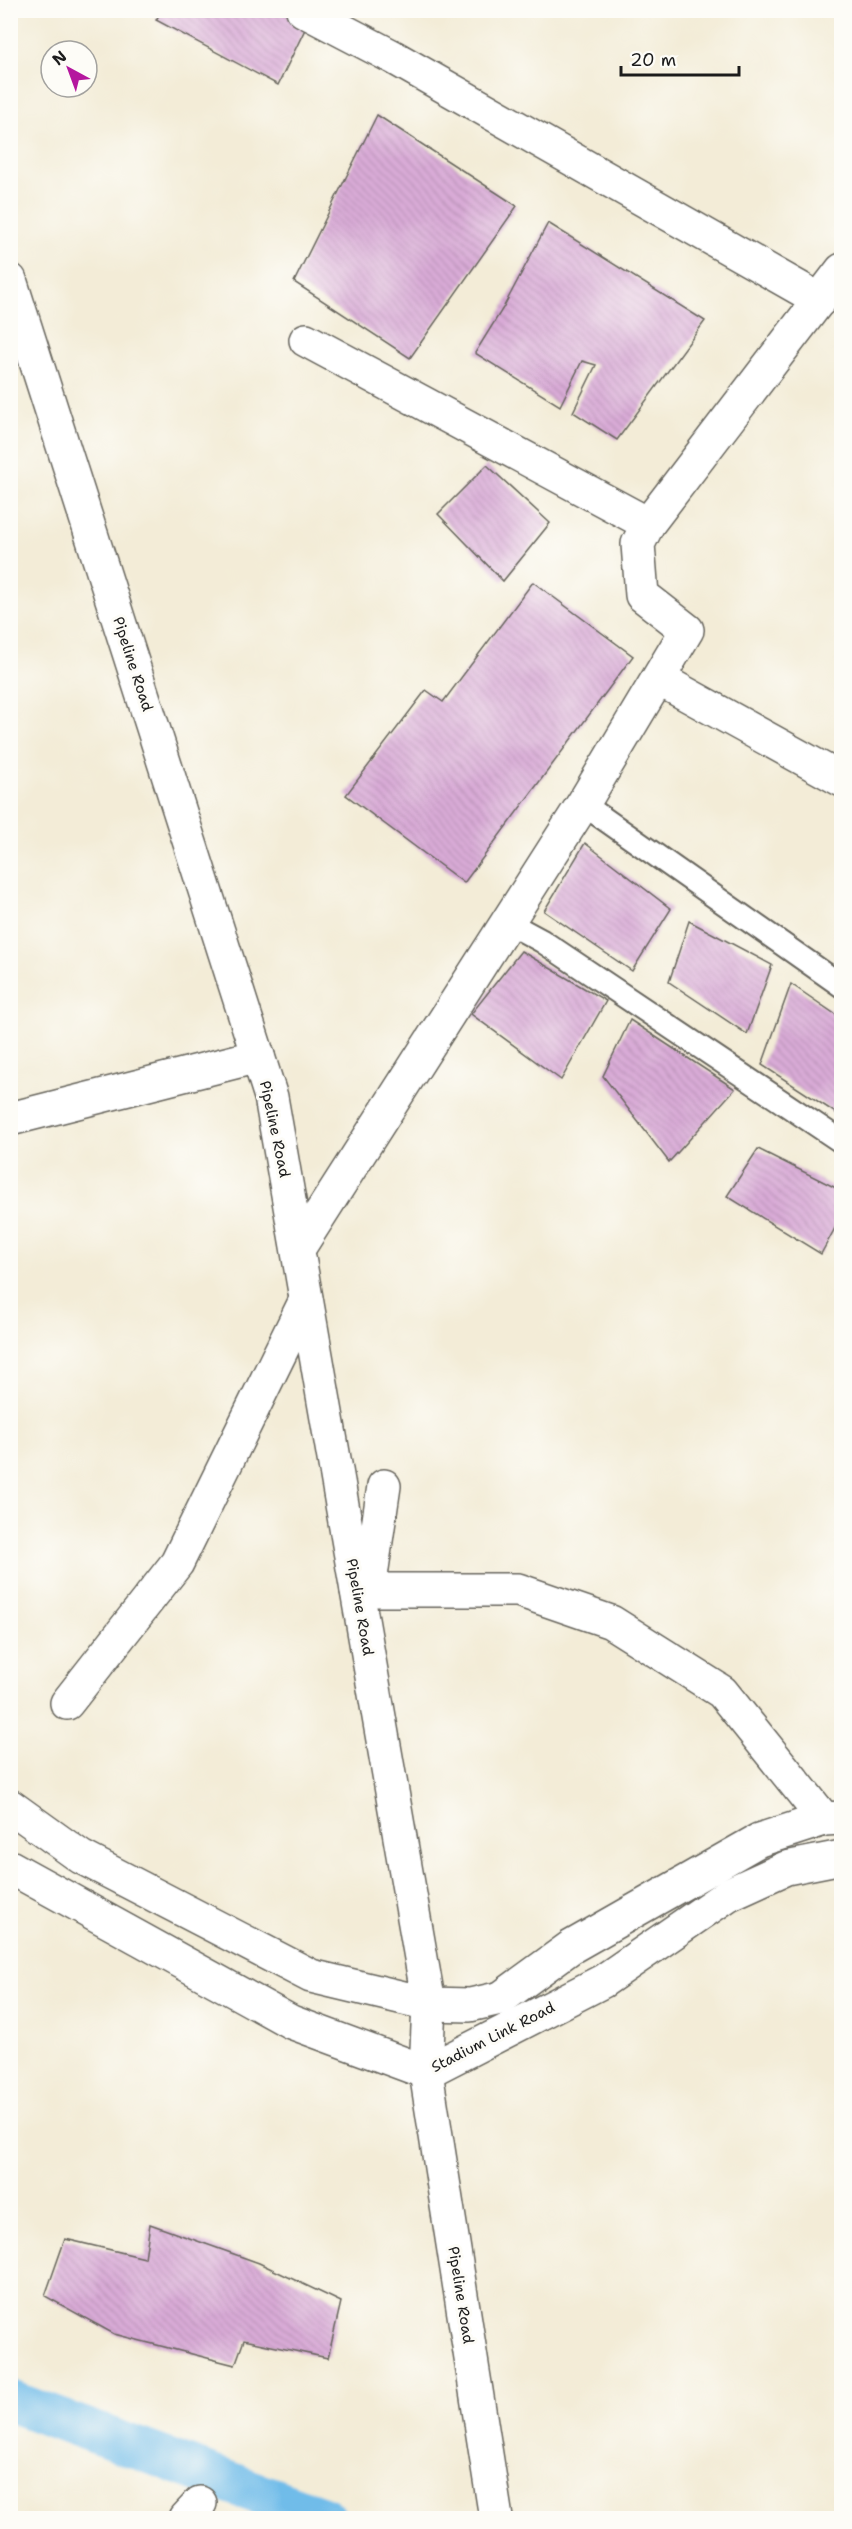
<svg xmlns="http://www.w3.org/2000/svg" width="852" height="2529" viewBox="0 0 852 2529" font-family="'Shantell Sans',sans-serif">
<style>
.lines{fill:none;stroke-linecap:round;stroke-linejoin:round}
.canal{stroke:#70bce9;stroke-width:42}
.building{fill:url(#building-back-hatch)}
.service-casing{stroke:#67655d;stroke-width:26}
.minor-casing{stroke:#67655d;stroke-width:36}
.tertiary-casing{stroke:#67655d;stroke-width:36}
.service{stroke:#fff;stroke-width:22}
.minor{stroke:#fff;stroke-width:33}
.tertiary{stroke:#fff;stroke-width:33}
.labels{text-anchor:middle;dominant-baseline:central;stroke-width:6;stroke-linejoin:round;paint-order:stroke}
.street-label{font-size:15px;fill:#1c1c1c;stroke:#fdfcf7}
</style>
<defs>
<pattern id="building-back-hatch" width="6" height="6" patternUnits="userSpaceOnUse" patternTransform="scale(1.5)"><rect width="6" height="6" fill="#d9abd7"/><path d="M-1 5l2 2M0 0l6 6M5-1l2 2" fill="none" stroke="#ba93b8"/></pattern>
</defs>
<rect width="100%" height="100%" fill="#fdfcf7"/>
<filter id="ink" filterUnits="userSpaceOnUse"><feTurbulence type="fractalNoise" baseFrequency=".0167" numOctaves="2"/><feDisplacementMap in="SourceGraphic" scale="12" xChannelSelector="R" yChannelSelector="G"/><feConvolveMatrix kernelMatrix="1 2 1 2 8 2 1 2 1" color-interpolation-filters="sRGB"/></filter>
<filter id="wash" filterUnits="userSpaceOnUse"><feTurbulence type="fractalNoise" baseFrequency=".008" numOctaves="4" result="noise"/><feDisplacementMap in="SourceGraphic" scale="24" xChannelSelector="R" yChannelSelector="G"/><feGaussianBlur stdDeviation="1.35" result="paint"/><feColorMatrix in="noise" values="0 0 0 0 0 0 0 0 0 0 0 0 0 0 0 0 0 1.4 0 .05"/><feComposite in="paint" operator="in"/></filter>
<g filter="url(#wash)">
<rect width="100%" height="100%" fill="#f3ecd7"/>
<g class="lines">
<polyline class="canal" points="10,2401 325,2518"/>
</g>
<g id="blocks">
<g class="building">
<polygon points="162,10 282,10 308,23 278,85 156,20"/>
<polygon points="377,115 517,206 410,358 294,282"/>
<polygon points="548,223 705,321 617,440 573,412 596,365 582,361 560,406 475,353 503,308"/>
<polygon points="487,465 550,523 503,581 438,514"/>
<polygon points="533,582 633,656 464,883 346,795 426,690 443,702"/>
<polygon points="585,843 671,909 632,971 544,911"/>
<polygon points="689,921 772,965 747,1034 669,982"/>
<polygon points="521,951 606,1001 561,1080 471,1014"/>
<polygon points="791,984 842,1019 842,1117 762,1065"/>
<polygon points="630,1020 735,1089 669,1162 603,1076"/>
<polygon points="758,1149 842,1191 842,1215 821,1254 727,1196"/>
<polygon points="150,2224 259,2263 341,2302 328,2358 244,2340 235,2365 114,2334 45,2296 65,2239 145,2258"/>
</g>
</g>
</g>
<g filter="url(#ink)">
<use href="#blocks" fill-opacity="0" stroke="#67655d" stroke-width="1.5"/>
<g class="lines">
<defs>
<g id="service">
<polyline points="583,804 842,986"/>
<polyline points="505,921 542,941 842,1142"/>
</g>
<g id="minor">
<polyline points="303,10 393,57 820,300"/>
<polyline points="306,340 648,524"/>
<polyline points="659,679 842,780"/>
<polyline points="10,1119 258,1056"/>
<polyline points="298,1249 583,804 687,630 642,595 638,544 648,524 842,270"/>
<polyline points="369,1589 384,1486"/>
<polyline points="357,1590 518,1590 611,1622 722,1692 824,1819"/>
<polyline points="67,1703 177,1563 306,1300"/>
<polyline points="426,2072 496,2518"/>
<polyline points="186,2518 200,2503"/>
</g>
<g id="tertiary">
<polyline points="10,280 271,1097 429,2004 426,2072"/>
<polyline points="10,1806 81,1857 311,1976 429,2004 470,2005 501,1998 571,1947 759,1840 824,1819 842,1818"/>
<polyline points="10,1867 291,2022 426,2072 603,1981 729,1894 786,1868 842,1857"/>
</g>
</defs>
<use href="#service" class="service-casing"/>
<use href="#minor" class="minor-casing"/>
<use href="#tertiary" class="tertiary-casing"/>
<use href="#service" class="service"/>
<use href="#minor" class="minor"/>
<use href="#tertiary" class="tertiary"/>
</g>
</g>
<g class="labels">
<g class="street-label">
<text transform="translate(133 664) rotate(72)">Pipeline Road</text>
<text transform="translate(275 1129) rotate(78)">Pipeline Road</text>
<text transform="translate(360 1607) rotate(80)">Pipeline Road</text>
<text transform="translate(493 2037) rotate(-27)">Stadium Link Road</text>
<text transform="translate(461 2295) rotate(81)">Pipeline Road</text>
</g>
</g>
<rect width="852" height="2529" fill="none" stroke="#fdfcf7" stroke-width="36"/>
<g transform="translate(69 69) rotate(319)"><circle r="28" fill="#fdfcf7" stroke="#a3a29f" stroke-width="1.5"/>
<path d="M0-4.5L10 22L0 15L-10 22Z" fill="#b5179e"/>
<text y="-9" font-size="16" font-weight="bold" text-anchor="middle" fill="#1c1c1c">N</text>
</g>
<path d="M621 66v9h118v-9" fill="none" stroke="#1c1c1c" stroke-width="3"/>
<text x="630" y="66" font-size="18" fill="#1c1c1c" stroke="#fdfcf7" stroke-width="4.5" paint-order="stroke">20 m</text>
</svg>
